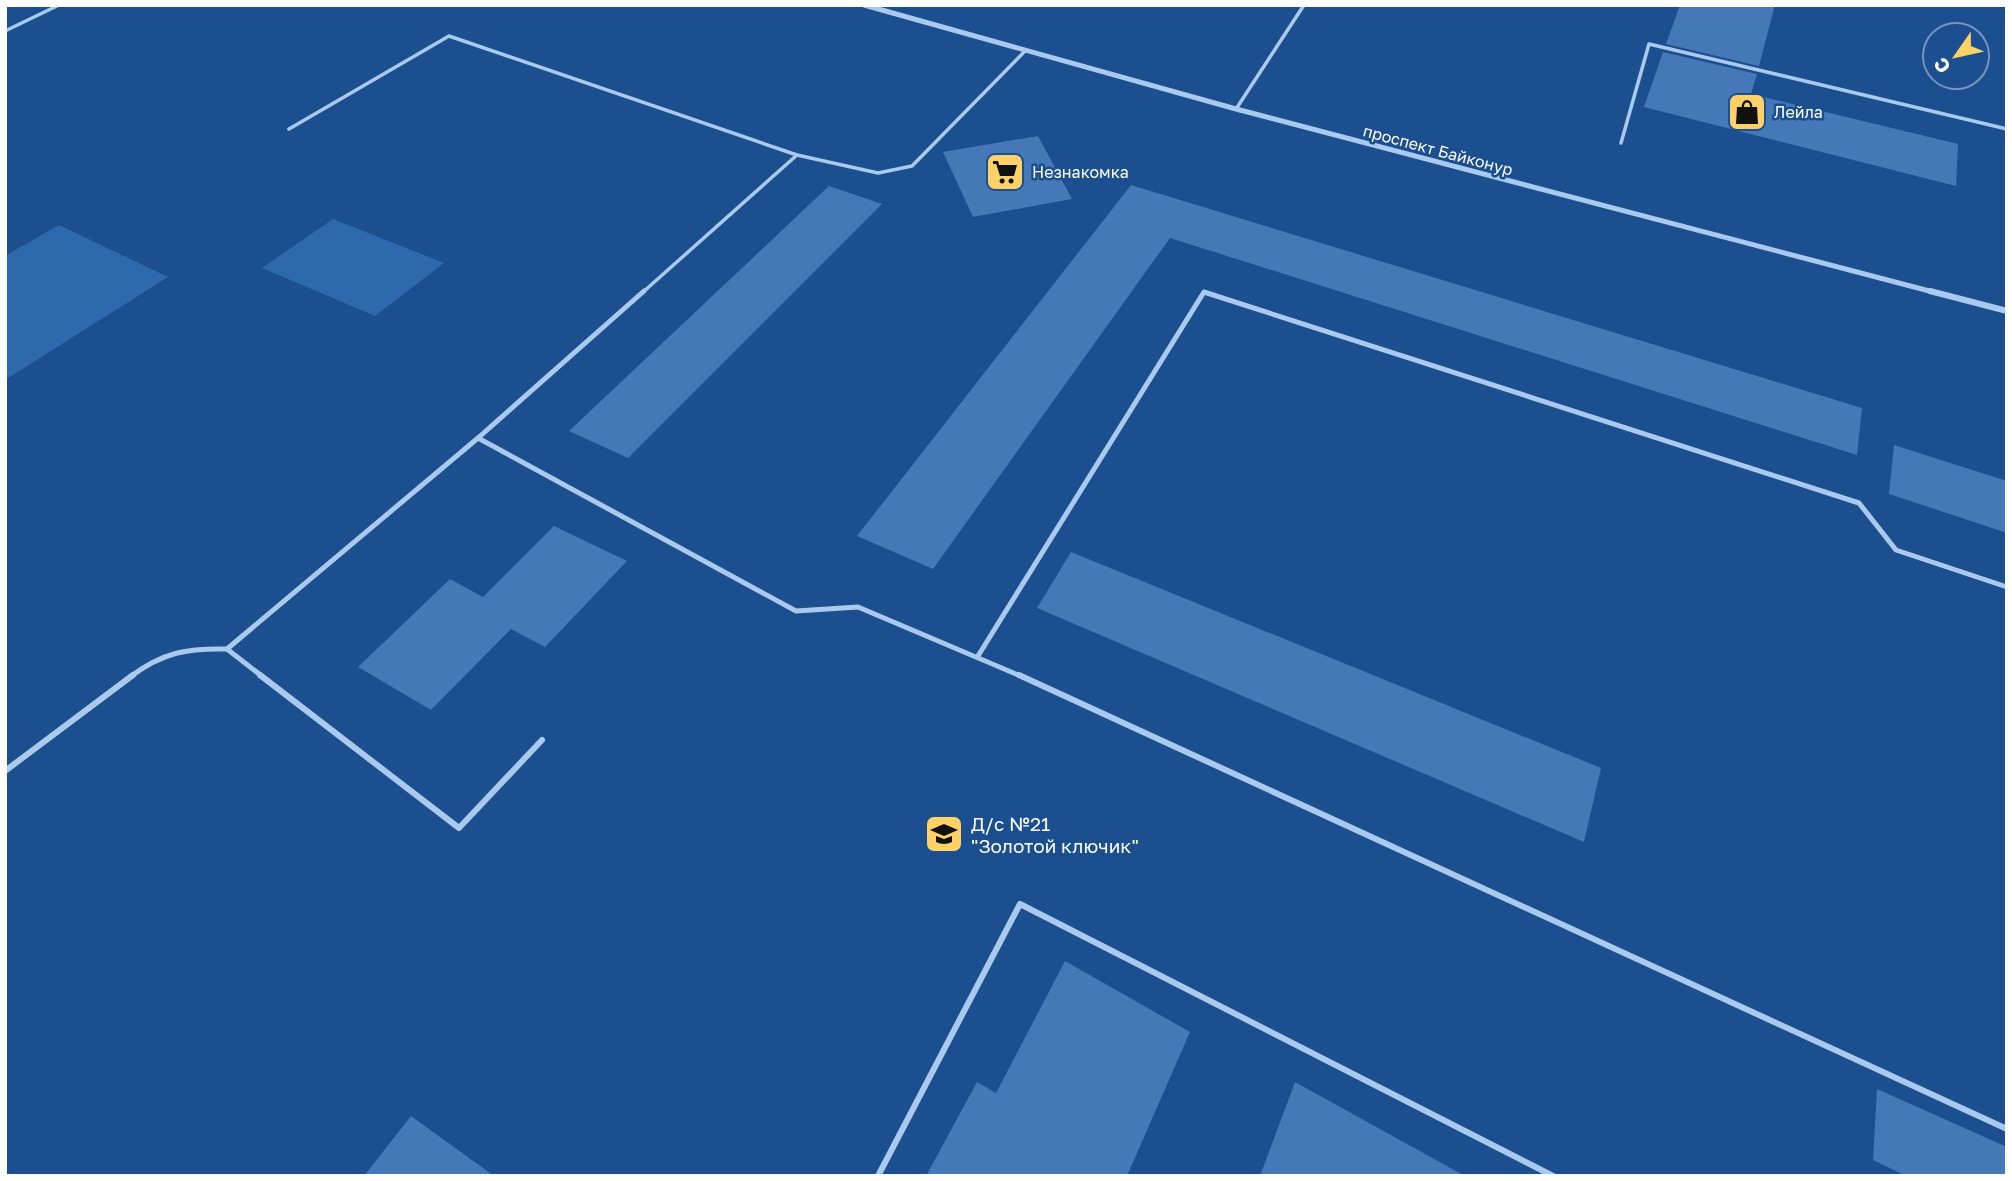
<svg xmlns="http://www.w3.org/2000/svg" width="2012" height="1181" viewBox="0 0 2012 1181" font-family="'Golos Text',sans-serif">
<style>
.green{fill:#2e69ad}
.building{fill:#4478b7}
.lines{fill:none;stroke-linecap:round;stroke-linejoin:round}
.service-far2{stroke:#a9c9ee;stroke-width:3.5}
.service-far1{stroke:#a9c9ee;stroke-width:5}
.service{stroke:#a9c9ee;stroke-width:6}
.minor-far1{stroke:#a9c9ee;stroke-width:5}
.minor{stroke:#a9c9ee;stroke-width:6}
.labels{text-anchor:middle;dominant-baseline:central;stroke-width:5;stroke-linejoin:round;paint-order:stroke}
.far-poi-label{font-size:16px;fill:#fff;stroke:#1b4f8f;text-anchor:start}
.far-street-label{font-size:16px;fill:#fff;stroke:#1b4f8f}
.poi-label{font-size:19px;fill:#fff;stroke:#1b4f8f;text-anchor:start}
</style>
<rect width="100%" height="100%" fill="#1b4f8f"/>
<g class="green">
<polygon points="333,219 444,263 375,316 262,268"/>
<polygon points="59,225 168,277 5,380 5,256"/>
</g>
<g class="building">
<polygon points="1680,5 1775,5 1759,66 1666,44"/>
<polygon points="1663,52 1757,74 1751,94 1958,144 1956,186 1644,107"/>
<polygon points="1038,136 1072,199 973,217 943,152"/>
<polygon points="1131,185 1862,408 1857,455 1170,238 933,569 857,536"/>
<polygon points="829,186 882,204 628,458 569,431"/>
<polygon points="1894,445 2007,481 2007,533 1889,494"/>
<polygon points="554,526 627,561 545,647 511,629 431,710 358,667 450,579 483,597"/>
<polygon points="1071,552 1601,768 1584,842 1037,608"/>
<polygon points="1065,961 1190,1032 1127,1176 926,1176 977,1082 996,1093"/>
<polygon points="1295,1082 1465,1176 1260,1176"/>
<polygon points="1877,1089 2007,1147 2007,1176 1906,1176 1873,1160"/>
<polygon points="411,1116 494,1176 364,1176"/>
</g>
<g class="lines">
<g class="service-far2">
<polyline points="5,31 59,5"/>
<polyline points="1236,109 1304,5"/>
<polyline points="289,129 449,36 797,155 878,173 912,166 1026,50"/>
<polyline points="1621,143 1649,44 2007,129"/>
<polyline points="642,293 797,155"/>
</g>
<g class="service-far1">
<polyline points="478,438 796,611 858,607 1023,677"/>
<polyline points="978,656 1204,292 1859,503 1896,550 2007,587"/>
<path d="M130,677C163,652 188,648 227,649"/>
<polyline points="263,677 227,649 478,438 644,291"/>
</g>
<g class="service">
<polyline points="260,675 459,828 542,740"/>
<polyline points="1019,675 2007,1129"/>
<polyline points="5,771 133,675"/>
<polyline points="878,1176 1020,904 1553,1176"/>
</g>
<polyline class="minor-far1" points="864,5 1236,109 1937,293"/>
<polyline class="minor" points="1930,291 2007,311"/>
</g>
<defs>
<symbol id="shop-square" viewBox="-11 -11 22 22"><rect x="-9" y="-9" width="18" height="18" rx="4" fill="#ffd166" stroke="#1b4f8f"/><path d="M-5-2.5h2.3a2.7 3.5 0 0 1 5.4 0H5L5.5 6h-11ZM-1.5-2.5h3a1.5 2.3 0 0 0-3 0Z" fill="#111"/></symbol>
<symbol id="supermarket-square" viewBox="-11 -11 22 22"><rect x="-9" y="-9" width="18" height="18" rx="4" fill="#ffd166" stroke="#1b4f8f"/><path d="M-6-5.5h2.5l.6 2H6L4.5 2H-2.5L-4.4-4H-6ZM-1.5 3.2a1.3 1.3 0 1 0 .1 0ZM3 3.2a1.3 1.3 0 1 0 .1 0Z" fill="#111"/></symbol>
<symbol id="school-square" viewBox="-11 -11 22 22"><rect x="-9" y="-9" width="18" height="18" rx="4" fill="#ffd166" stroke="#1b4f8f"/><path d="M0-5L7-2L0 1L-7-2ZM-4 1L0 2.5L4 1V4Q0 6-4 4Z" fill="#111"/></symbol>
</defs>
<g fill-rule="evenodd">
<use href="#shop-square" x="1725" y="90" width="44" height="44"/>
<use href="#supermarket-square" x="983" y="150" width="44" height="44"/>
<use href="#school-square" x="922" y="812" width="44" height="44"/>
</g>
<g class="labels">
<g class="far-poi-label">
<text x="1774" y="112">Лейла</text>
<text x="1032" y="172">Незнакомка</text>
</g>
<g class="far-street-label">
<text transform="translate(1438 150) rotate(15)">проспект Байконур</text>
</g>
<g class="poi-label">
<text x="971" y="823">Д/c №21<tspan x="971" dy="22">"Золотой ключик"</tspan></text>
</g>
</g>
<rect width="2012" height="1181" fill="none" stroke="#ffffff" stroke-width="14"/>
<g transform="translate(1956 56) rotate(236)"><circle r="33" fill="#1b4f8f" stroke="#7695bc" stroke-width="2"/>
<path d="M0-5L12 26L0 18L-12 26Z" fill="#ffd166"/>
<text y="-10" font-size="19" font-weight="bold" text-anchor="middle" fill="#ffffff">С</text>
</g>
</svg>
